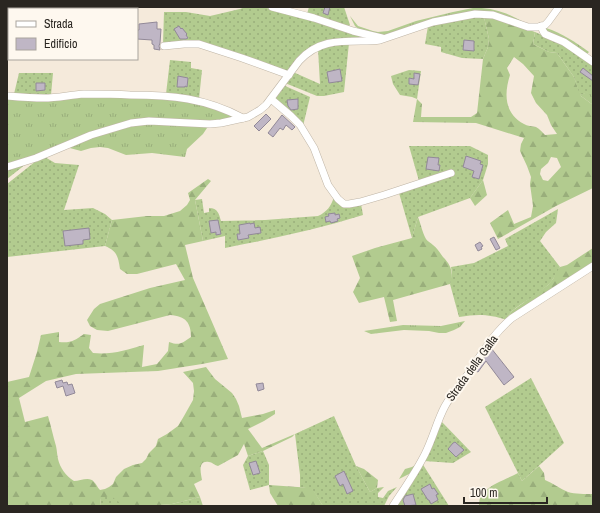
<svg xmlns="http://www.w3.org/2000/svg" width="600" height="513" viewBox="0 0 600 513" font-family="'Archivo Narrow',sans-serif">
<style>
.grass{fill:url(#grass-tufts)}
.forest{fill:url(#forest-firs);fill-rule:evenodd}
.garden{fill:url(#garden-dots)}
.building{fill:#bfb6c5;stroke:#928998}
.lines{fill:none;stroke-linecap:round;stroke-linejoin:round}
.minor-casing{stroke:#bfb5a6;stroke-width:8}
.minor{stroke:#fff;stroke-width:7}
.labels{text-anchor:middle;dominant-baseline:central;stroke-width:4;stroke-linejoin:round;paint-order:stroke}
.street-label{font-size:12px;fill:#2a2621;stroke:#fef8ef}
</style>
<defs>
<pattern id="grass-tufts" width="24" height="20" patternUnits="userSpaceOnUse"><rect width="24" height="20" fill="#b2cb8f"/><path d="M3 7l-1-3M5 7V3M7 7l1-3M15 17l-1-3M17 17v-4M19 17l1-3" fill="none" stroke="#99ae7b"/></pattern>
<pattern id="forest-firs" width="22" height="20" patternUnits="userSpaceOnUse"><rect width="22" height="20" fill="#b2cb8f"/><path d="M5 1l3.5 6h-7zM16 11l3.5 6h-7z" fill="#99ae7b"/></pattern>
<pattern id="garden-dots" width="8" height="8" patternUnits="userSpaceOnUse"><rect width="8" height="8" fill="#b2cb8f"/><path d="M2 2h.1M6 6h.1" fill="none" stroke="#99ae7b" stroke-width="1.8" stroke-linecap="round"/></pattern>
</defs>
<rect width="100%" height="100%" fill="#f5eadb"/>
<g class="grass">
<path d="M473,8C493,7 508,13 525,23L491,12L479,11L426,21L410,26L391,34L383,36L360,30L355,26L350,16L358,26L373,31L378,32L388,31L416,21L453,12Z"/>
<path d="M546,28C562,33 575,42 589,52L586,55L546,32L544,29Z"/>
<polygon points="593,90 593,105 581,96 580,95"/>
<polygon points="151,97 195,102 237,118 222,121 148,119 7,165 7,99"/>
<polygon points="142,124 209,125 203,134 187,149 185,157 152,153 126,155 108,148 100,147 91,148 81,151 66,147 88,138"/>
<polygon points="465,321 460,327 454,330 446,333 439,333 429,331 404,330 371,334 364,331 403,325 441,326"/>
</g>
<g class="forest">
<path d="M484,17L494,18L535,32L533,44L549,52L557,53L574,77L581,96L593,105V188L556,206L498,239L490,223L508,210L514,224L531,217L533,206L530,184L531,177L527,166L520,151L521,144L524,138L476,123L413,122L417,99L422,104L421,117H471L477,113L483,59L488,47L489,39ZM514,57L523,64L534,76L531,93L536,103L547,115L551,125L557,134L545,135C542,132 540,129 536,127C532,126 527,126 524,124C504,113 504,94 510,75L507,68ZM551,157L557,158L561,167L548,181L543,180L540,174L541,169L548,163Z"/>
<path d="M208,179L211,181L195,200L203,241L185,245L193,278L228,359L202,364L158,371L76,374L46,381L19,398L25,422L48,416C51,426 53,436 56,446C57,450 57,455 58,459C60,468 66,476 74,481C80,481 90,476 94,482C97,485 97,487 100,490L105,489L109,487L113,484L116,477L124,469L133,465L142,463L146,459L149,453L156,446L158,439L167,434L178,426L184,416L193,400L194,391L193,383L183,372L206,367L215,379L232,393L236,399L239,406L242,418L263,414L275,410V414L264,421L248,429L262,448L295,434L292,437L263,451L248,456L244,444L238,455L218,466C214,465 212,462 209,462C197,460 201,474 202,480L194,484L200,497L172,504L149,506H124L100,498L101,506H7V382L29,377L37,352L41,335L59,332V342C71,343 74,341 84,334L91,335L89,348L93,353C111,355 127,350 144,345L142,367L157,364L168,351L169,342C180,346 182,343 191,337C191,323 186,316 170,315L108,331L97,330L90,326L87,320L94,309L100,304L150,288L185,280L176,264L137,274H127L120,269C118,256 117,251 105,246L112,220L147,216H164L180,211L187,205L190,200L188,193Z"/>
<polygon points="483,180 487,195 475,206 470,198"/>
<path d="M418,217C421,224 422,232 426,239C427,241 431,243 433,245C437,248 440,253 443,257C451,265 454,273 450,284L393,300L397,321L390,322L384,297L359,303L353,292L360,278L352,256L375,248L412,238Z"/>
<polygon points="593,248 593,263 507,320 508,316 512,311 548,285 553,279 557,270 560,267 567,265"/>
<polygon points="417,464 409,474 399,479 405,469 412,467"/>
<polygon points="356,466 364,469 378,480 377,488 370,492"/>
<path d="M539,466L544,473L545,480C553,483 560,489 568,492C575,494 585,494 593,494V506H479C479,501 480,495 484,492C493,483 507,479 518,473L522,481Z"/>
<polygon points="269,485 312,488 323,506 278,506 270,493"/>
</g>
<g class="garden">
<polygon points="245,7 263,7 306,18 375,38 328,41 288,71 200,43 163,44 164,12 186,12 210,16 240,9"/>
<polygon points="309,7 344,7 350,25 349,26 307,14"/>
<polygon points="469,17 484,17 489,39 488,47 483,59 462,58 441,52 441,47 425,44 428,26"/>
<polygon points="535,32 560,43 593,64 593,91 580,95 574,77 557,53 549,52 533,44"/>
<polygon points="349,43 344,92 324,96 317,96 285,83 293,72 320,84 318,49"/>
<polygon points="170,60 191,62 191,68 202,70 199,99 166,94"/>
<polygon points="409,70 421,71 417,99 412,97 400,95 393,84 391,76"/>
<polygon points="19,73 53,73 51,95 14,94"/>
<polygon points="283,85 310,97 303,126 273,99"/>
<polygon points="409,146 470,146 488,155 488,164 483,180 470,198 418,217 412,238 399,193 454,173 453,170 419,181"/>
<polygon points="45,157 55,163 79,165 64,210 93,208 105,214 112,220 105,246 7,257 7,184 36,161"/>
<polygon points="26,164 7,179 7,169"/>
<path d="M334,197L337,201L361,204L363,215C318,229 272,239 225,248V236L203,241L195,200L202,199L204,213L209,212V208C218,208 219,214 221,221L265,220L318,216C327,212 331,206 334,197Z"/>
<path d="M558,209L556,223L546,232L540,241L560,267C556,272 554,280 548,285C537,295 523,302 512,311L508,316L507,320C488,314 478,314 459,317L450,284L452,273L451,267L474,263L508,246L505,239Z"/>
<polygon points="531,378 564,443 522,481 485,407"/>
<polygon points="334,416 356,466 370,492 377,488 384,487 378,493 378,497 383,498 388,491 397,487 389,496 384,506 323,506 312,489 300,487 300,475 295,434"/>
<polygon points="441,421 471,452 453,463 424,461"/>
<polygon points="263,451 269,465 269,485 250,490 243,465 248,456"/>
<polygon points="422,463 449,506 395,506"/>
<polygon points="111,496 124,506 149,506 172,504 200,497 203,506 101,506 100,498"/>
</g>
<g class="building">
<polygon points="325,7 330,7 328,15 323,13"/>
<polygon points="157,22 157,29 161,29 160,43 159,46 160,50 154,49 154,45 152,44 152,40 137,39 137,30 139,30 139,24"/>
<polygon points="179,26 181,29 182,28 187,34 186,35 188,38 186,39 180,39 174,29"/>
<polygon points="464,40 474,41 474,51 463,50"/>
<polygon points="583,68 593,76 593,81 580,72"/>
<polygon points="340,69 342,81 329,83 327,72"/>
<polygon points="414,73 420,74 418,85 409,84 409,78 414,79"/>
<polygon points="178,76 188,78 187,87 185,86 185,87 177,87"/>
<polygon points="36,83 45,83 45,90 36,91"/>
<polygon points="298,99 298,109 291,110 288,106 287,100"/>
<polygon points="266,114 271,119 259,131 254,126"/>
<polygon points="282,115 295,127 292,130 286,125 283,130 280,128 273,137 268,133"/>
<polygon points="466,156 481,161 480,164 483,165 479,179 472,177 474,171 463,167"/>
<polygon points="428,157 439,158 438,165 440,165 439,171 426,169"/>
<polygon points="335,213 335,215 339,214 340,218 337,219 338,221 331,223 330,221 326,222 325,217 329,216 328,214"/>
<polygon points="218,220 221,234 216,235 216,232 211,233 209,221"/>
<polygon points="250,223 250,224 254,223 255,228 260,227 261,233 248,235 249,238 238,240 237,234 240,234 239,225"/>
<polygon points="89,228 90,239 83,240 83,244 65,246 63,231"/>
<polygon points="494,237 500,248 496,250 490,239"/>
<polygon points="480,242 483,246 481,247 482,249 478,251 475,245"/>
<polygon points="491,348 514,377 504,385 486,361 478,372 476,371"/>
<polygon points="62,380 63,383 67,382 68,385 72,384 75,393 66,396 63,386 57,388 55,382"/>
<polygon points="263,383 264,389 258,391 256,384"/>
<polygon points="455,442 464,450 456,457 448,449 453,443"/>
<polygon points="256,461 260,473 253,475 249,463"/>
<polygon points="344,471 353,491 347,494 343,484 340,486 335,476"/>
<polygon points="430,484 432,489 434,488 438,494 436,495 438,500 431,504 429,500 428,500 421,489"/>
<polygon points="413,494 416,505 405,506 403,500 405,496"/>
</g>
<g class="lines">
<defs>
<g id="minor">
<polyline points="272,7 314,18 353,31 382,38"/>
<polyline points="541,26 543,31 545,34 564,42 593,62"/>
<polyline points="164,46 184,44 199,44 242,58 289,75"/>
<path d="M7,96C19,97 32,98 44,98C57,98 70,95 84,94C99,94 114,94 130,95C172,95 205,98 243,118"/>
<polyline points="271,99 291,116 300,125 314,148 328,185 338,199 344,204 349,204 360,202 384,195 451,173"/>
<path d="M7,167L36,158L91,135L131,123L149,121L210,124L221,123L248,117L260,110L266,105L299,61C317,41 337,41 361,41C368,41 374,41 380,40L433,22L475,14L493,15L528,27H538L545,25L548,22L559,7"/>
<path d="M393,506C404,489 416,472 425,454C433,438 437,421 445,406C453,392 464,381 472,368C484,350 495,332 512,318L593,266"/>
</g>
</defs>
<use href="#minor" class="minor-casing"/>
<use href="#minor" class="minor"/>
</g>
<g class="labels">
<g class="street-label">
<text transform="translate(472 368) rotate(-54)">Strada della Galla</text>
</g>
</g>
<rect width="600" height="513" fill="none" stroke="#2a2621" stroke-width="16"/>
<rect x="8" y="8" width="130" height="52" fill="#fef8ef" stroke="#a9a49d"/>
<rect x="16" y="21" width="20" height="6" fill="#ffffff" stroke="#a9a49d"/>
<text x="44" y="28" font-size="12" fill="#2a2621">Strada</text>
<rect x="16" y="38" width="20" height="12" fill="#bfb6c5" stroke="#a9a49d"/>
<text x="44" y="48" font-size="12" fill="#2a2621">Edificio</text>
<path d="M464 497v6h83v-6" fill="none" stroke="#2a2621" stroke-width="2"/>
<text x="470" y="497" font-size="12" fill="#2a2621" stroke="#fef8ef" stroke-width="3" paint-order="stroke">100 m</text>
</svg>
